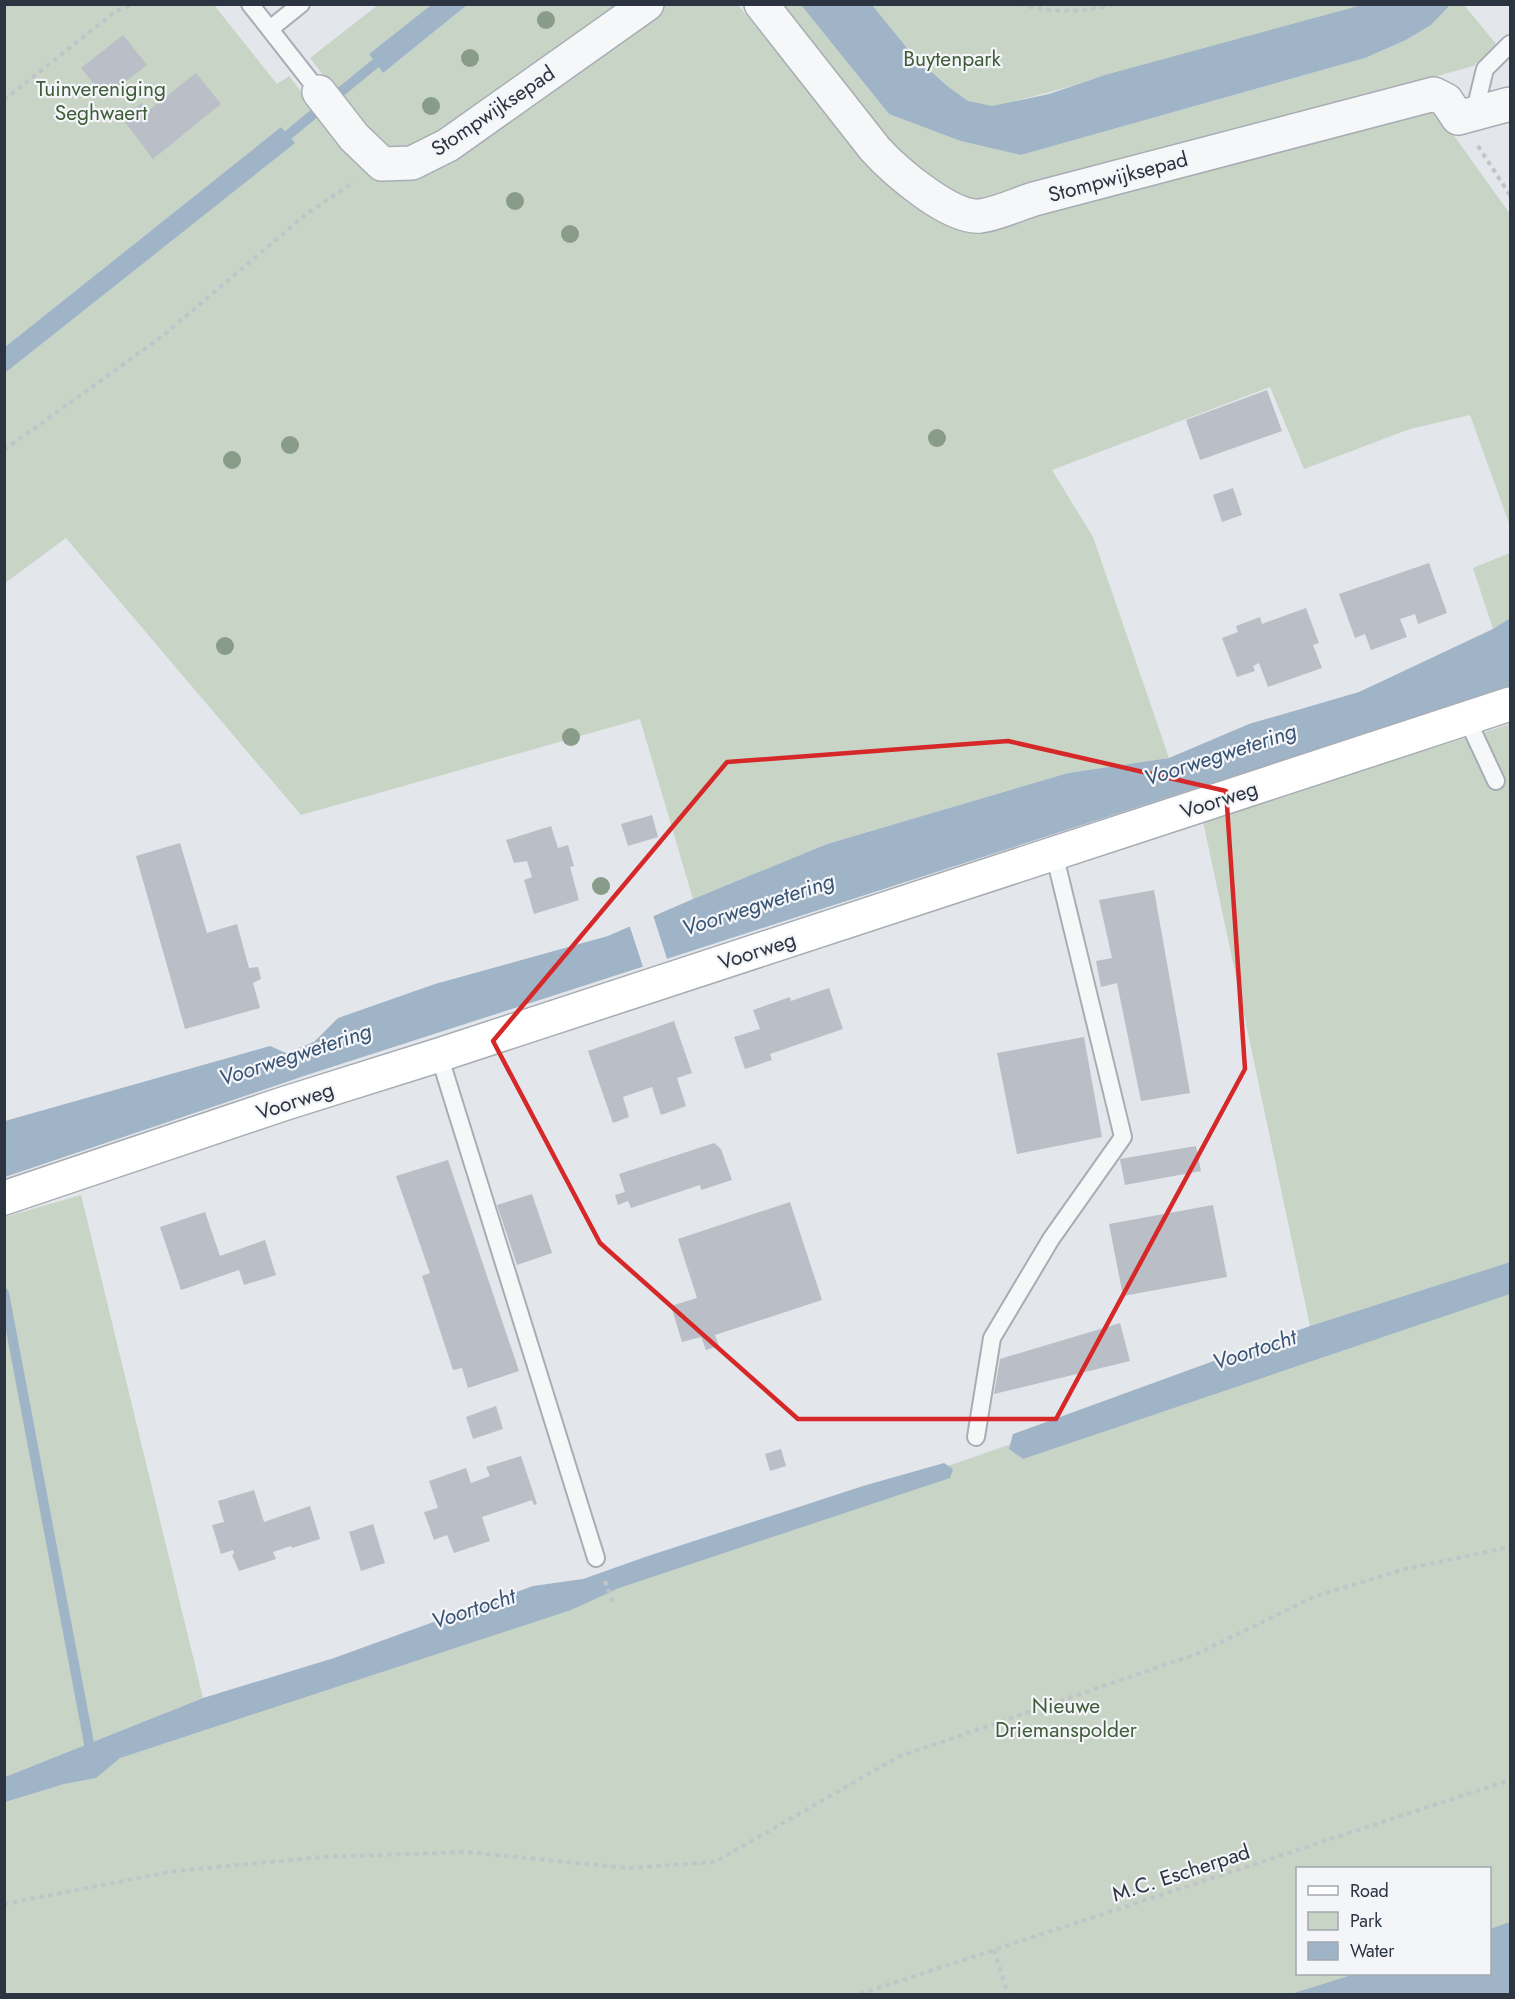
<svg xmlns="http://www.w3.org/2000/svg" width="1515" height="1999" viewBox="0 0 1515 1999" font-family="Jost,sans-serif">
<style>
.green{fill:#c8d4c5;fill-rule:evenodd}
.water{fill:#a0b4c8}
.pier{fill:#e3e6ea}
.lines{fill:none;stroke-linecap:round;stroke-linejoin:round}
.stream{stroke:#a0b4c8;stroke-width:10}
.building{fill:#babfc7}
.lane-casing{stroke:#a8adb4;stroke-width:20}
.street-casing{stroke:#a8adb4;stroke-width:36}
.secondary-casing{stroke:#a8adb4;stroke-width:36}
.path{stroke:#c1c4c9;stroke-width:4;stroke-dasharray:4.5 4.5;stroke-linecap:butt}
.lane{stroke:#f6f7f9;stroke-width:16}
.street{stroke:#f6f7f9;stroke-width:33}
.secondary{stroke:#fff;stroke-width:33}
.tree{fill:#899b89}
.marked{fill:none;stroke:#d62828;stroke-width:4.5;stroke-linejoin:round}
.labels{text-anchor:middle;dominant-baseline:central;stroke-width:4.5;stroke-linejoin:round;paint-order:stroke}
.park-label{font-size:21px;fill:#405d3a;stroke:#f3f5f8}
.street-label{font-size:21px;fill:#2c3442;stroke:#f3f5f8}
.water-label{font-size:22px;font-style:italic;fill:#385374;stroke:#f3f5f8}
</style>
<rect width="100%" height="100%" fill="#e3e6ea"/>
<g class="green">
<polygon points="5,5 214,5 277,84 289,76 324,120 345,103 310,58 378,5 431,5 369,54 383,73 467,5 738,5 862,156 953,227 1429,109 1437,112 1510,214 1510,526 1470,415 1410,429 1304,469 1270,387 1052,470 1093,537 1169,758 1068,773 827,844 693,899 640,719 301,815 66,538 5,583 5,373 294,143 281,127 5,347"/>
<polygon points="777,5 801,5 889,114 1021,155 1365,58 1406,40 1431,25 1450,5 1464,5 1497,45 1473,66 989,201 964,197 939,187 882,136"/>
<path d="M836,5H1381L1093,79C1040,97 985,107 932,121Z"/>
<polygon points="1510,553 1510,618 1493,629 1473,568"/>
<polygon points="1510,724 1510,1262 1310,1326 1203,821"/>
<polygon points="81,1195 203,1698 5,1777 5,1217"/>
<path d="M1510,1275V1994H5L4,1791L1319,1338ZM1298,1868H1490V1974H1298Z"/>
</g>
<g class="water">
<polygon points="431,5 467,5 383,73 369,54"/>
<polygon points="801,5 872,5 911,53 947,86 968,101 992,106 1049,94 1105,75 1362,5 1450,5 1431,25 1406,40 1365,58 1021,155 961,141 889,114"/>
<polygon points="281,127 295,143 5,373 5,347"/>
<polygon points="1510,618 1510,687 310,1074 5,1177 5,1121 270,1046 286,1053 314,1042 338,1018 435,984 608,936 693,899 827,844 1068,773 1169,758 1249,724 1359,692 1493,629"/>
<polygon points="1510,1262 1510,1294 1023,1459 1009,1449 1013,1434 1310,1326"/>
<polygon points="944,1463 953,1469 950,1478 619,1588 571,1610 120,1758 96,1778 64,1784 5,1802 5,1777 203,1698 334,1658 533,1586 583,1579 648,1556 863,1486"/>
<polygon points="1510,1922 1510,1994 1291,1994 1355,1974 1490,1974 1490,1929"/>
</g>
<polygon class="pier" points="653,915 668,962 644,970 629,924"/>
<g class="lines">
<g class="stream">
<polyline points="288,135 376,63"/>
<polyline points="4,1293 91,1754"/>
</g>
</g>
<g class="building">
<polygon points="123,35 147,65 105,98 81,68"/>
<polygon points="196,73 221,104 153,159 122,118 142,103 148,111"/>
<polygon points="1267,390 1282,431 1200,460 1186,420"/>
<polygon points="1233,488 1242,515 1222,522 1213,495"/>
<polygon points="1429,563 1447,613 1418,624 1415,614 1400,619 1407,637 1371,650 1365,634 1355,638 1339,594"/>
<polygon points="1306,608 1319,643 1313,645 1322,668 1268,687 1259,663 1253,666 1255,671 1237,677 1222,638 1238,632 1236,626 1260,617 1262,624"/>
<polygon points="652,815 658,837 628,846 621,824"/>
<polygon points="551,826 558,848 568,845 574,866 570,867 579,900 534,914 524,880 532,877 527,861 514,863 506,840"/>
<polygon points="180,843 207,933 237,924 249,968 258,967 261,979 253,983 260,1008 185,1029 136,856"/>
<polygon points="1154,890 1190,1093 1141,1101 1117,983 1101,987 1096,961 1112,958 1099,900"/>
<polygon points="829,988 843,1029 770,1054 772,1060 745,1069 734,1037 760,1029 753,1010 790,997 791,1001"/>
<polygon points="674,1021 692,1073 677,1078 686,1106 661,1115 652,1087 623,1097 629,1117 613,1123 588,1051"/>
<polygon points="1084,1037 1102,1137 1017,1154 997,1053"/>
<polygon points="714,1143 721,1149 732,1180 701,1190 700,1185 631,1208 628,1201 618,1205 615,1195 625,1192 619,1174"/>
<polygon points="1196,1146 1201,1171 1125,1185 1120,1159"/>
<polygon points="448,1160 519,1371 468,1388 462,1368 453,1370 422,1276 430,1273 396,1176"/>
<polygon points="532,1194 552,1253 517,1265 497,1205"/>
<polygon points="790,1202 822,1300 715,1335 719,1346 706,1350 701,1337 682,1342 671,1306 697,1298 678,1239"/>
<polygon points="1213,1205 1227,1277 1123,1296 1109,1224"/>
<polygon points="205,1212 220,1256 265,1240 276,1275 244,1285 239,1270 181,1290 160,1227"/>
<polygon points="1120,1323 1130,1361 994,1394 1000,1359"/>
<polygon points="496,1406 503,1429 473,1439 466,1417"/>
<polygon points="781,1449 786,1466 770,1471 765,1454"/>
<polygon points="521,1456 537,1504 534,1505 532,1500 482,1517 490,1541 454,1553 447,1535 434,1540 424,1512 438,1508 429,1481 466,1468 471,1483 490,1476 486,1467"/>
<polygon points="254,1490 264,1522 310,1506 320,1539 292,1548 291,1546 273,1552 276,1559 239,1571 232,1555 234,1554 233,1550 221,1554 212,1525 224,1522 218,1501"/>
<polygon points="373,1524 385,1563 361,1571 349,1532"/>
</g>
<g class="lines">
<defs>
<g id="lane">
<polyline points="250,4 319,92"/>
<polyline points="270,29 301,4"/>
<polyline points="1474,114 1485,69 1510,44"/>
<polyline points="1467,719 1496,781"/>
<polyline points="439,1055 596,1558"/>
<polyline points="976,1437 992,1338 1051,1239 1123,1137 1054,853"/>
</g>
<g id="street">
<path d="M761,4L875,149C894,170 950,219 980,216C997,214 1018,204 1034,199L1434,94L1446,100L1458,118L1510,104"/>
<polyline points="319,92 354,137 382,164 412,163 448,145 647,4"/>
</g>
<polyline id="secondary" points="4,1198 286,1103 439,1055 1510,704"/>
</defs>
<use href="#lane" class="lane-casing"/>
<use href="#street" class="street-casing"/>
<use href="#secondary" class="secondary-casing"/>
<g class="path">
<path d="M1020,4C1052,13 1082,13 1115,4"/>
<polyline points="4,100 116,11 136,4"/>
<polyline points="1478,146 1510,195"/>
<polyline points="4,450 160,338 309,212 354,182"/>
<polyline points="605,1581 613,1603"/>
<polyline points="4,1904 175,1871 322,1857 466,1852 628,1868 715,1862 898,1757 1199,1653 1313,1597 1405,1569 1510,1547"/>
<polyline points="994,1950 1008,1994"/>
<polyline points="860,1994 1510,1780"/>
</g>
<use href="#lane" class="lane"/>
<use href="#street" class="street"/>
<use href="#secondary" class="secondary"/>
</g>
<g class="tree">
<circle cx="546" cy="20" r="9"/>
<circle cx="470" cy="58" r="9"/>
<circle cx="431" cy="106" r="9"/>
<circle cx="515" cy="201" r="9"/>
<circle cx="570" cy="234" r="9"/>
<circle cx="937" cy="438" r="9"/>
<circle cx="290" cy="445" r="9"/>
<circle cx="232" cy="460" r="9"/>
<circle cx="225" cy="646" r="9"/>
<circle cx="571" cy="737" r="9"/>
<circle cx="601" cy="886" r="9"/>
</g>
<path class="marked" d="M1008,741L1226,791L1245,1069L1056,1419H798L600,1243L493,1041L727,762Z"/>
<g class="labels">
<g class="park-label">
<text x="952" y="59">Buytenpark</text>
<text x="101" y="89">Tuinvereniging<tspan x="101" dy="24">Seghwaert</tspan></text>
<text x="1066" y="1706">Nieuwe<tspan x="1066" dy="24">Driemanspolder</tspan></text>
</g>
<g class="street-label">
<text transform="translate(493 111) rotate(-34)">Stompwijksepad</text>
<text transform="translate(1118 177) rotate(-15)">Stompwijksepad</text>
<text transform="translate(1219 800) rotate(-18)">Voorweg</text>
<text transform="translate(757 951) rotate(-18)">Voorweg</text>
<text transform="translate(295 1101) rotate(-18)">Voorweg</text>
<text transform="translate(1181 1873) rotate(-18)">M.C. Escherpad</text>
</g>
<g class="water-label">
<text transform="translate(1220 754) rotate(-18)">Voorwegwetering</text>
<text transform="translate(758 904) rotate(-18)">Voorwegwetering</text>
<text transform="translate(295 1054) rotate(-18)">Voorwegwetering</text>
<text transform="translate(1254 1349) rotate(-18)">Voortocht</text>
<text transform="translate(473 1608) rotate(-18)">Voortocht</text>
</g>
</g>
<rect width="1515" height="1999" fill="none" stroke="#2c3442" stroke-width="12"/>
<rect x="1296" y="1867" width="195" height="108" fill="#f3f5f8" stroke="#a3a8af" stroke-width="1.5"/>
<rect x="1308" y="1886" width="30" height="9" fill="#ffffff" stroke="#a3a8af" stroke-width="1.5"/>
<text x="1350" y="1897" font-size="18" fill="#2c3442">Road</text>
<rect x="1308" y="1912" width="30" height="18" fill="#c8d4c5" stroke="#a3a8af" stroke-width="1.5"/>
<text x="1350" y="1927" font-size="18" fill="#2c3442">Park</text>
<rect x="1308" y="1942" width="30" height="18" fill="#a0b4c8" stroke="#a3a8af" stroke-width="1.5"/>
<text x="1350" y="1957" font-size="18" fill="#2c3442">Water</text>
</svg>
